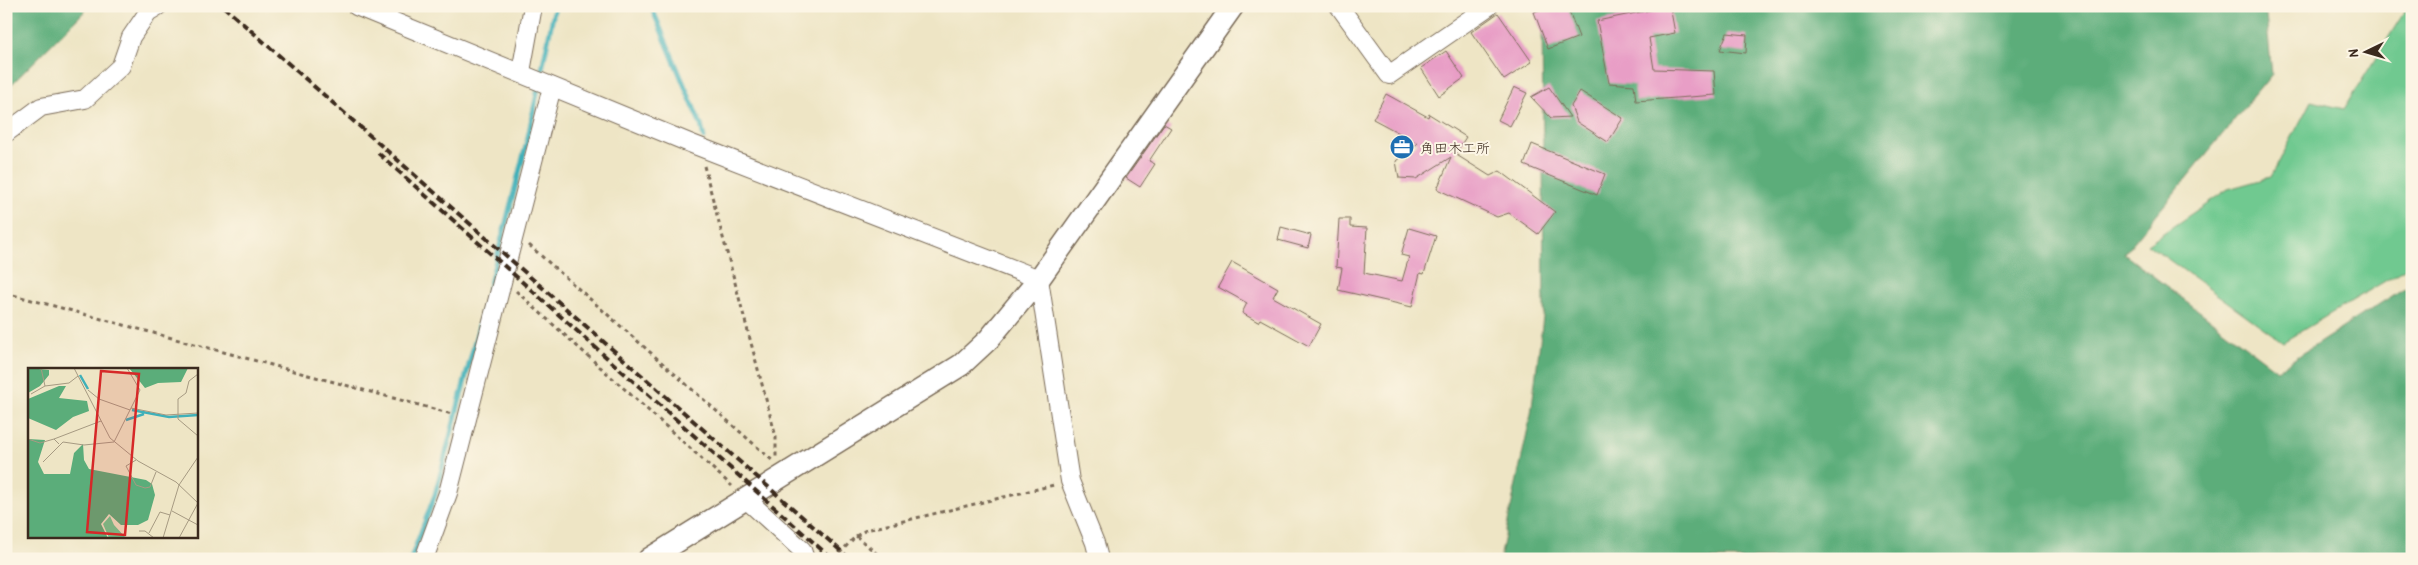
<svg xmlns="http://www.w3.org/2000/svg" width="2418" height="565" viewBox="0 0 2418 565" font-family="'Patrick Hand','Klee One',sans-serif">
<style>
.green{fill:#6fc990;stroke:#557a57}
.forest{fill:#5bad7a;stroke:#4b6c4c}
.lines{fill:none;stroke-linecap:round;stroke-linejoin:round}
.stream{stroke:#3fb0b9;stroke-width:5}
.building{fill:#e89ec6}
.minor-casing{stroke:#7a6b58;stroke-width:20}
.tertiary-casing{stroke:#7a6b58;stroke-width:24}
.path{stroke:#7a6b58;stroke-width:3;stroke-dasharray:4 4;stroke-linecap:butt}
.minor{stroke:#fff;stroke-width:18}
.tertiary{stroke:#fff;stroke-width:21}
.rail{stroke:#3b2a1e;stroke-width:4;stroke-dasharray:8 4;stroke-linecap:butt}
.labels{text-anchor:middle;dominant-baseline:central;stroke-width:4;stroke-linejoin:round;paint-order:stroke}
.poi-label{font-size:14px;fill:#3b2a1e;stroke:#fcf5e5;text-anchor:start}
.inset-river{fill:none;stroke:#3fb0b9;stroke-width:2.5}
.inset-road{fill:none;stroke:#a69a82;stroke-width:1}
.view{fill:#d62828;fill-opacity:0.15;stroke:#d62828;stroke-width:2.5}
.inset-edge{fill:none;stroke:#3b2a1e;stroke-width:2.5}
</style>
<rect width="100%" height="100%" fill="#fcf5e5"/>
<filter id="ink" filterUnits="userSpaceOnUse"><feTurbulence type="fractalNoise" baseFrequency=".02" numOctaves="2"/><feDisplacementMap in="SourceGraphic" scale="10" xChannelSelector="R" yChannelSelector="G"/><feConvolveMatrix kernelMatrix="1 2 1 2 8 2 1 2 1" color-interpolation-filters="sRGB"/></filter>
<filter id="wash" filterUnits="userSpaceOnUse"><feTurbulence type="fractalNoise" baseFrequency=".0096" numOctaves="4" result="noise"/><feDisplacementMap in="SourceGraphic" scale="20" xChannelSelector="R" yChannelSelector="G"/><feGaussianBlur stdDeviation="1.12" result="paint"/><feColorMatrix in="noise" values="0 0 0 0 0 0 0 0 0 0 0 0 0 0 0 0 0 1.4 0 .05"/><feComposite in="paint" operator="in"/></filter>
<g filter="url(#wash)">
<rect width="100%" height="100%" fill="#eee5c5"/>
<polygon class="green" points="2408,6 2412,6 2412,265 2283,342 2147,244 2228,189 2271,177 2311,101 2344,109"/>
<g class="forest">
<polygon points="6,6 90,6 6,90"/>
<polygon points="1542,6 2265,6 2272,74 2124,254 2277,370 2412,283 2412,559 1500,559 1531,414 1544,309"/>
</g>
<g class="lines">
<g class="stream">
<polyline points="651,6 701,125 704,138"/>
<polyline points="411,559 435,495 527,142 555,6"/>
</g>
</g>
<g id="blocks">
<g class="building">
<polygon points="1549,6 1567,6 1579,37 1548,49 1534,12"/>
<polygon points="1670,6 1675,33 1649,38 1654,69 1714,71 1716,95 1636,101 1634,85 1609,83 1597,21"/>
<polygon points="1498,13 1532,62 1504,80 1471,32"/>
<polygon points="1727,33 1747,35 1746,53 1720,50"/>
<polygon points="1446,51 1464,78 1439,96 1421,68"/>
<polygon points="1514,87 1527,93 1510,126 1498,120"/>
<polygon points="1549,87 1570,117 1551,118 1531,97"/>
<polygon points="1580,91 1623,118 1608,142 1577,122 1571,106"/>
<polygon points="1386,94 1428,117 1429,114 1466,137 1455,154 1490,176 1500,171 1555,212 1538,234 1509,213 1497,217 1437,189 1451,157 1416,179 1399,178 1396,161 1418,143 1373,119"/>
<polygon points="1164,124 1171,128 1149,161 1155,164 1140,187 1126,178"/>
<polygon points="1532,144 1605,174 1597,195 1524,165"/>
<polygon points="1339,219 1350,219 1350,227 1367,228 1364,273 1402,281 1409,257 1401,255 1409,228 1436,236 1424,274 1420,273 1412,307 1338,290 1342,268 1336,267"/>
<polygon points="1281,227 1311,235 1308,248 1278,240"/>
<polygon points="1232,262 1278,288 1273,297 1321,324 1309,346 1260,319 1258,322 1242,313 1247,303 1218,287"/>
</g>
</g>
</g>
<g filter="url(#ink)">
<use href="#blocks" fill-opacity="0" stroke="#7a6b58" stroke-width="1"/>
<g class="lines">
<defs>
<g id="minor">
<polyline points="356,6 692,144 1039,279 1070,481 1095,543 1099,559"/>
<polyline points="1339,6 1389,75 1489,6"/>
<polyline points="521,72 533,6"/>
<polyline points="6,133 41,107 85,99 121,66 131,37 148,12 158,6"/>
<polyline points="746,499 802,550 805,559"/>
<polyline points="424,559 448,493 552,87"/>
</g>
<polyline id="tertiary" points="649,559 961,365 989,339 1039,279 1233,6"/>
</defs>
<use href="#minor" class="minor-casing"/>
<use href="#tertiary" class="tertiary-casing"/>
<g class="path">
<polyline points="704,166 776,437 776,458"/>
<polyline points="529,245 773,461"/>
<polyline points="516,291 732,486"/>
<polyline points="6,293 452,414"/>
<polyline points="856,536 866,530 1054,485"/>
<polyline points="834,559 856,536 883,559"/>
</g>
<use href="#minor" class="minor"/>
<use href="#tertiary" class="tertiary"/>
<g class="rail">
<polyline points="223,6 850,559"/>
<polyline points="378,153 832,559"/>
</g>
</g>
</g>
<defs>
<symbol id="office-disc" viewBox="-11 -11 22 22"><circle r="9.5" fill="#1f6fb2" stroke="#fcf5e5"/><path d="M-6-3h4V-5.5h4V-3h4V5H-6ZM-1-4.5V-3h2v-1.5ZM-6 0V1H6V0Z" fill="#fff"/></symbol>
</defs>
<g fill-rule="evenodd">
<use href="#office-disc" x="1388" y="133" width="28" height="28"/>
</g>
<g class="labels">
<g class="poi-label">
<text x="1420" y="147">角田木工所</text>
</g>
</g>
<g transform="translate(28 368)">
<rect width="170" height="170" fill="#eee5c5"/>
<path d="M82,148L86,157L98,170H81L75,156Z" fill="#6fc990"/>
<path d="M0,0L21,2V7L12,18L0,25ZM101,0H160L153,14L130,15L117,20ZM31,18H38L31,30L59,33L61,43L45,49L28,62L0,50V31ZM0,71L17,72L10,94L16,106H42L46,85L55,76L56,92L61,101L118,112L124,116L127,127L120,152L110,157H93L81,146L73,156L80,170H0Z" fill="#5bad7a"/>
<path class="inset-river" d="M52,7L60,21M104,42L141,49L170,47M98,52L116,46"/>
<path class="inset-road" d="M13,0L17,18L41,15L50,8M46,0L82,70L110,93L148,114L170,135M170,6L161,13L158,25L150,31V51L170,68M60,22L71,31L102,42M3,26L17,18M103,40L138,47L170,45M0,71L12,75L26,71L31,76M26,71L73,53M108,92L98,98L108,117L117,120L122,119L128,104M15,94L35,74L56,77L86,74L112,22L99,0M144,143L170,157M111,163H117L126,170M121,165L132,144L142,147M135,170L151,117L170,89M151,170L170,135"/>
<path class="view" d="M73,3L111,6L97,167L59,164Z"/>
<rect width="170" height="170" class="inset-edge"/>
</g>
<rect width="2418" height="565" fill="none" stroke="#fcf5e5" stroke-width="25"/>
<g transform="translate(2366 52) rotate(265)" stroke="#fcf5e5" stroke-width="4" paint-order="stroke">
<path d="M0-4L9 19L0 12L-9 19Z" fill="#3b2a1e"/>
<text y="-8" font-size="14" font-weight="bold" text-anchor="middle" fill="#3b2a1e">N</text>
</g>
</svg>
